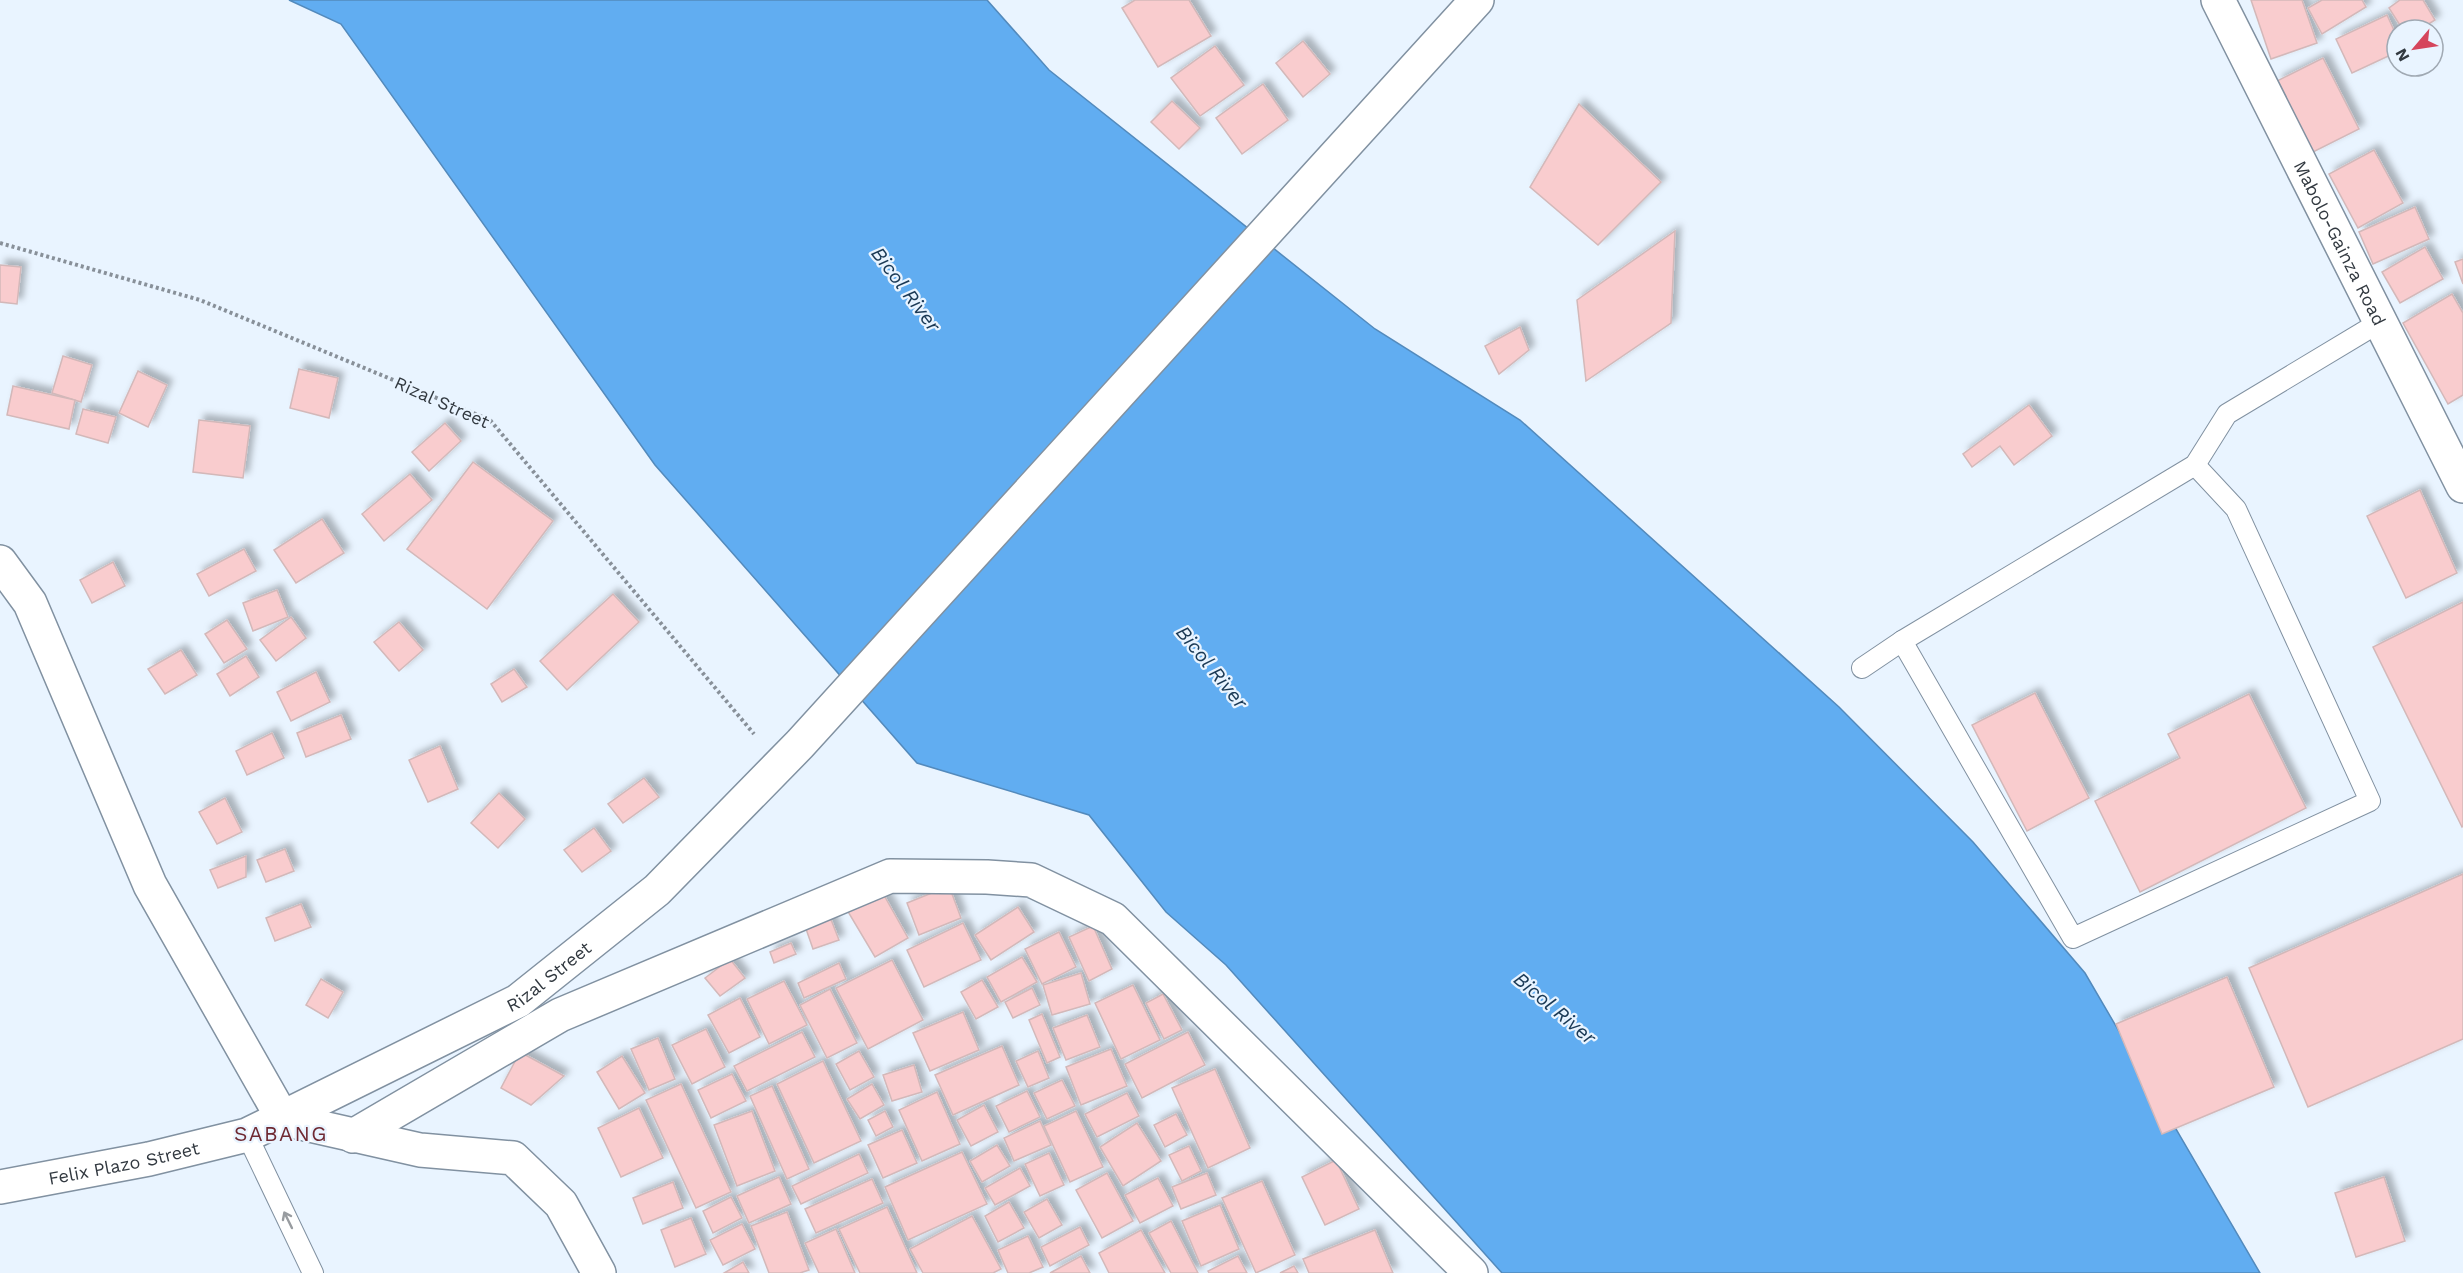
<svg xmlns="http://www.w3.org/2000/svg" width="2463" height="1273" viewBox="0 0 2463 1273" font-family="'Work Sans',sans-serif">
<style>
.water{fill:#61adf1;stroke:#538abc;stroke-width:1.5}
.building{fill:#f9ccce;stroke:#d3b8b9;stroke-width:1.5;filter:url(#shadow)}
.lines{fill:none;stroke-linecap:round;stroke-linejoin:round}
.lane-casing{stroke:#8191a1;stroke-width:22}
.street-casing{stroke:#8191a1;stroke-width:36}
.secondary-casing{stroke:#8191a1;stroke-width:36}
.path{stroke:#889099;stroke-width:4;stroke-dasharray:3 3;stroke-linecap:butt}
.lane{stroke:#fff;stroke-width:20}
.street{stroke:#fff;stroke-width:33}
.secondary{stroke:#fff;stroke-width:33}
.oneway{stroke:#989ca0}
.labels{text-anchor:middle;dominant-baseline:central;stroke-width:4.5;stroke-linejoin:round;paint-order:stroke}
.street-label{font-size:18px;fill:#323940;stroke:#e9f4ff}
.water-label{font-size:20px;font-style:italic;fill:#1a3955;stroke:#e9f4ff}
.quarter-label{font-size:21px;letter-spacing:1.5px;fill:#6f2932;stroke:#e9f4ff}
</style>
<defs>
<filter id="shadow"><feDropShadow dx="5.5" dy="-5.5" stdDeviation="3" flood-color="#0004"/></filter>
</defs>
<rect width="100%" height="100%" fill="#e9f4ff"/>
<polygon class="water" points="289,0 987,0 1049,70 1375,329 1520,420 1839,707 1973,842 2085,973 2260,1273 1502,1273 1226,965 1166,912 1089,815 917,763 655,465 341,24"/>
<g class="building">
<polygon points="1135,0 1189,0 1211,36 1158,67 1122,8"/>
<polygon points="2251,0 2302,0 2317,43 2271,59"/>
<polygon points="2322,0 2362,0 2366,7 2322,34 2308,8"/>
<polygon points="2400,0 2423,0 2435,20 2419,30 2403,30 2389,8"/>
<polygon points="2387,15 2397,37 2397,52 2352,73 2336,39"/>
<polygon points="1303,41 1330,74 1303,97 1276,63"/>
<polygon points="1215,46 1244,85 1200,116 1171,78"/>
<polygon points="2323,58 2359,129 2313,152 2277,81"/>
<polygon points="1263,84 1288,120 1242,154 1216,118"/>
<polygon points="1172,101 1200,128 1179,149 1151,122"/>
<polygon points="1579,104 1661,182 1598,245 1530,187"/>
<polygon points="2374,150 2403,203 2358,228 2329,174"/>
<polygon points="2415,207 2429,239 2373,264 2359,232"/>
<polygon points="1675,231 1671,323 1586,381 1577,300"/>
<polygon points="2425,247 2443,279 2400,303 2382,272"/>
<polygon points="2463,259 2463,284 2455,262"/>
<polygon points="0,265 21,267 17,304 0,302"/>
<polygon points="2452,294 2463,313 2463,395 2448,404 2403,323"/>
<polygon points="1520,327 1529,350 1499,374 1485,346"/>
<polygon points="63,356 92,365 81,402 52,393"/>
<polygon points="299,369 338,378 329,418 290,408"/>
<polygon points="138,371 167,385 148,427 119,413"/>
<polygon points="13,386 75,400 69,429 7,415"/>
<polygon points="2029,405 2052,436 2014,465 2000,446 1972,467 1963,454"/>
<polygon points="83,409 116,417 108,443 76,434"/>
<polygon points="199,420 250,426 243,478 193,472"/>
<polygon points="445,423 461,441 429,471 412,452"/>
<polygon points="473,462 553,521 487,609 407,549"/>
<polygon points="410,474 432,500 384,541 362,514"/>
<polygon points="2420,490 2457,573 2406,598 2367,516"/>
<polygon points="322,519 344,553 296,583 274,550"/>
<polygon points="244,549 256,571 209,596 197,574"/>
<polygon points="113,562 125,586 92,603 80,580"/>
<polygon points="277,590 288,617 253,631 243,603"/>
<polygon points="613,594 639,622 567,690 540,661"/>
<polygon points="2463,602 2463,826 2462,827 2373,647"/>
<polygon points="291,617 306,638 276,661 260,640"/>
<polygon points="227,620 247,649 224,663 205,634"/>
<polygon points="399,622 423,650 399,671 374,642"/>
<polygon points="181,650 197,675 165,694 148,669"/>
<polygon points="246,656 259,677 230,696 217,674"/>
<polygon points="514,669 527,687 502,702 491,684"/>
<polygon points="316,672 330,702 291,721 277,692"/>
<polygon points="2035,693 2089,798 2027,831 1972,725"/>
<polygon points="2249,694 2306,808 2140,892 2095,801 2180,758 2168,734"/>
<polygon points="341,715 351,739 306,757 297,733"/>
<polygon points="272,733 284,758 247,775 236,751"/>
<polygon points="440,746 458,789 428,802 409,760"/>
<polygon points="644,778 659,797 623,823 608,804"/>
<polygon points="499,793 525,819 498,848 471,823"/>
<polygon points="225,798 242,832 217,844 199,812"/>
<polygon points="594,828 611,851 582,872 564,850"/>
<polygon points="285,849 294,871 266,882 257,860"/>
<polygon points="246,856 246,877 218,888 210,870"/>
<polygon points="2463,874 2463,1039 2308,1107 2249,968"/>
<polygon points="949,886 961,918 919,935 907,903"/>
<polygon points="881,890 908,938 875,957 847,910"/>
<polygon points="301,904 311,927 275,941 266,918"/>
<polygon points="1018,907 1034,932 991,960 975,935"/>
<polygon points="830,917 839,940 813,949 805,926"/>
<polygon points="963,923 981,960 924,987 907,950"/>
<polygon points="1093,926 1112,969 1089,981 1069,937"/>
<polygon points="1059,932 1076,967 1042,984 1025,949"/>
<polygon points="791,943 796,954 774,963 770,952"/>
<polygon points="1022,957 1037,982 1001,1002 987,977"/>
<polygon points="730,959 745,978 720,996 705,978"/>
<polygon points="892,960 923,1020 868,1049 836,988"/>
<polygon points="839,963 846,979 804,998 798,983"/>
<polygon points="1081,973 1090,1004 1052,1015 1043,985"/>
<polygon points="2227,977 2274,1087 2162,1134 2116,1024"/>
<polygon points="321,979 343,992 328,1018 306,1005"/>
<polygon points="982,980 998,1007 976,1019 961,992"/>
<polygon points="784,981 807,1025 769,1044 747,999"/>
<polygon points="1133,985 1160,1040 1121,1059 1095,1003"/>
<polygon points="1032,988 1040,1005 1013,1018 1005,1002"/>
<polygon points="830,989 857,1043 827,1058 800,1005"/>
<polygon points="1163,994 1182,1030 1164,1039 1146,1003"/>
<polygon points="740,998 760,1037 729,1053 708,1015"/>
<polygon points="963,1012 979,1050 930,1071 913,1033"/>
<polygon points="1042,1014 1060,1057 1047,1063 1029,1020"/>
<polygon points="1087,1015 1100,1047 1066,1060 1053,1028"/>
<polygon points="706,1029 725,1067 692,1084 672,1045"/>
<polygon points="802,1032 815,1057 747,1091 734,1066"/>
<polygon points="1188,1032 1205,1065 1142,1098 1125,1064"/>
<polygon points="658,1038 675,1079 649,1090 631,1049"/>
<polygon points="1002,1046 1019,1085 953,1115 935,1075"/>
<polygon points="1111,1049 1127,1086 1081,1105 1066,1067"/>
<polygon points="859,1051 874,1077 850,1090 836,1064"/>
<polygon points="1038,1051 1049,1078 1028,1087 1016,1061"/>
<polygon points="520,1052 564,1076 531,1105 501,1088"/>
<polygon points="622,1056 645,1093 619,1109 597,1072"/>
<polygon points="823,1061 861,1141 814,1163 777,1084"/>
<polygon points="914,1065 922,1092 892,1101 883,1075"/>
<polygon points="1215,1069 1250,1148 1208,1168 1172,1088"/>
<polygon points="732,1074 746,1101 711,1118 698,1090"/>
<polygon points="1062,1080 1075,1106 1047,1119 1034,1093"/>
<polygon points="681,1084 731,1192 696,1208 646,1100"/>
<polygon points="872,1084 884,1105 860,1119 847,1099"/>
<polygon points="772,1086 809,1169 787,1179 750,1096"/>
<polygon points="1027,1091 1040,1117 1009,1132 996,1106"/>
<polygon points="937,1092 960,1144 922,1161 899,1110"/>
<polygon points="1127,1093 1139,1116 1097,1137 1085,1114"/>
<polygon points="984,1105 998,1132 971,1146 957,1120"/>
<polygon points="639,1108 663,1158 621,1177 598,1128"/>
<polygon points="752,1111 775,1171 737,1186 714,1125"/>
<polygon points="885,1111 893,1127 876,1136 868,1120"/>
<polygon points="1076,1111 1103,1167 1070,1182 1044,1126"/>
<polygon points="1176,1114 1187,1135 1165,1147 1154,1125"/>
<polygon points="1040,1121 1051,1145 1014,1161 1004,1138"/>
<polygon points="1137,1123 1161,1161 1123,1186 1100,1147"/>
<polygon points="902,1130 917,1163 883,1178 868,1145"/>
<polygon points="997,1145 1010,1166 982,1182 970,1161"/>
<polygon points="1189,1146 1201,1171 1182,1181 1169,1155"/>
<polygon points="962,1152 987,1204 908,1240 885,1187"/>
<polygon points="1049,1153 1064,1185 1040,1196 1025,1164"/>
<polygon points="859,1154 868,1173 801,1204 792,1186"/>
<polygon points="1336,1160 1359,1209 1325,1225 1302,1177"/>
<polygon points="1020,1168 1030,1186 995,1205 985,1188"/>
<polygon points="1107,1173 1133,1221 1102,1238 1076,1190"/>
<polygon points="1207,1173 1216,1195 1181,1209 1172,1187"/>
<polygon points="779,1177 791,1204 749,1223 737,1196"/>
<polygon points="2384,1177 2405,1241 2356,1257 2335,1193"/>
<polygon points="1158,1178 1173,1206 1140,1223 1125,1195"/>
<polygon points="872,1179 883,1203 816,1233 805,1209"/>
<polygon points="1262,1181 1295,1255 1256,1273 1222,1198"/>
<polygon points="673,1182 683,1208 643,1224 633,1198"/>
<polygon points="731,1197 742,1218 713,1233 703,1211"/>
<polygon points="1047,1199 1062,1225 1039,1238 1024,1212"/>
<polygon points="1009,1202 1024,1228 998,1242 985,1216"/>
<polygon points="1220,1205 1239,1249 1201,1266 1182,1221"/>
<polygon points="887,1207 917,1273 860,1273 839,1229"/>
<polygon points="787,1212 809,1270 800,1273 769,1273 751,1226"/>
<polygon points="972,1216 1001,1269 993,1273 923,1273 910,1249"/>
<polygon points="691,1218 706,1254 675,1267 661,1230"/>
<polygon points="1171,1221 1198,1273 1171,1273 1149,1233"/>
<polygon points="742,1224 755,1249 723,1265 710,1240"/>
<polygon points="1080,1227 1089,1245 1050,1266 1041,1247"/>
<polygon points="836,1229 855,1273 819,1273 805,1243"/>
<polygon points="1141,1230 1165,1273 1109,1273 1099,1253"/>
<polygon points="1375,1230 1393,1273 1309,1273 1303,1259"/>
<polygon points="1028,1236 1043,1267 1029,1273 1008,1273 998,1250"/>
<polygon points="1081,1256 1090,1273 1050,1273"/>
<polygon points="1238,1256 1247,1273 1209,1273 1208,1271"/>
<polygon points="743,1262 749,1273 724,1273"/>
<polygon points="1294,1266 1298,1273 1280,1273"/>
</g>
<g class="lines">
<defs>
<g id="lane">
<polyline points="1902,641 2073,938 2370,801 2236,509 2195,465"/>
<polyline points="1862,668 1902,641 2195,465 2227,414 2380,322"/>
<polyline points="247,1135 313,1273"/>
</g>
<g id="street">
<polyline points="283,1119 420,1150 513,1158 561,1204 599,1273"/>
<polyline points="353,1136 560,1015 890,876 987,877 1031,880 1113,919 1471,1273"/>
</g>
<g id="secondary">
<path id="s1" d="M2218,0L2463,486"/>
<polyline points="0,562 30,603 150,885 283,1119"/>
<path id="s2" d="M0,1187L149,1159L247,1135L518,1001L657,890L800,744L1477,0"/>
</g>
</defs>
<use href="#lane" class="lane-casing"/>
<use href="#street" class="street-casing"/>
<use href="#secondary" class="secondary-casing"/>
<polyline class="path" points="0,243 200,300 490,420 754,734"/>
<use href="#lane" class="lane"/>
<use href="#street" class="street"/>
<use href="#secondary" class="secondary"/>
</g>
<defs><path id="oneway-shaft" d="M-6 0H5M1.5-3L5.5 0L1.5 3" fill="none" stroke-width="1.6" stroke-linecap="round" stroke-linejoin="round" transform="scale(1.5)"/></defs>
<use class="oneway" href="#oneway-shaft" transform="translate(288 1220) rotate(-116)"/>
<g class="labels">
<g class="street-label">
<text stroke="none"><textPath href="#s1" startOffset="272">Mabolo-Gainza Road</textPath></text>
<text transform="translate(442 402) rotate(24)">Rizal Street</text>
<text stroke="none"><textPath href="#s2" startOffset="594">Rizal Street</textPath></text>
<text stroke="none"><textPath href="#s2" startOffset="126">Felix Plazo Street</textPath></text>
</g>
<g class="water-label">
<text transform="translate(906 289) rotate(53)">Bicol River</text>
<text transform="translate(1212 667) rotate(51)">Bicol River</text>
<text transform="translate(1555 1008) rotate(40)">Bicol River</text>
</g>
<g class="quarter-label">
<text x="281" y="1133">SABANG</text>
</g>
</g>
<g transform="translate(2415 48) rotate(241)"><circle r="28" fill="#e9f4ff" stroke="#a0a9b3" stroke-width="1.5"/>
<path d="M0-4.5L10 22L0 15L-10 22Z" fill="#d5455c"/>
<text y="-9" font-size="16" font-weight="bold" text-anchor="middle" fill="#323940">N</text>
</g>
</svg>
